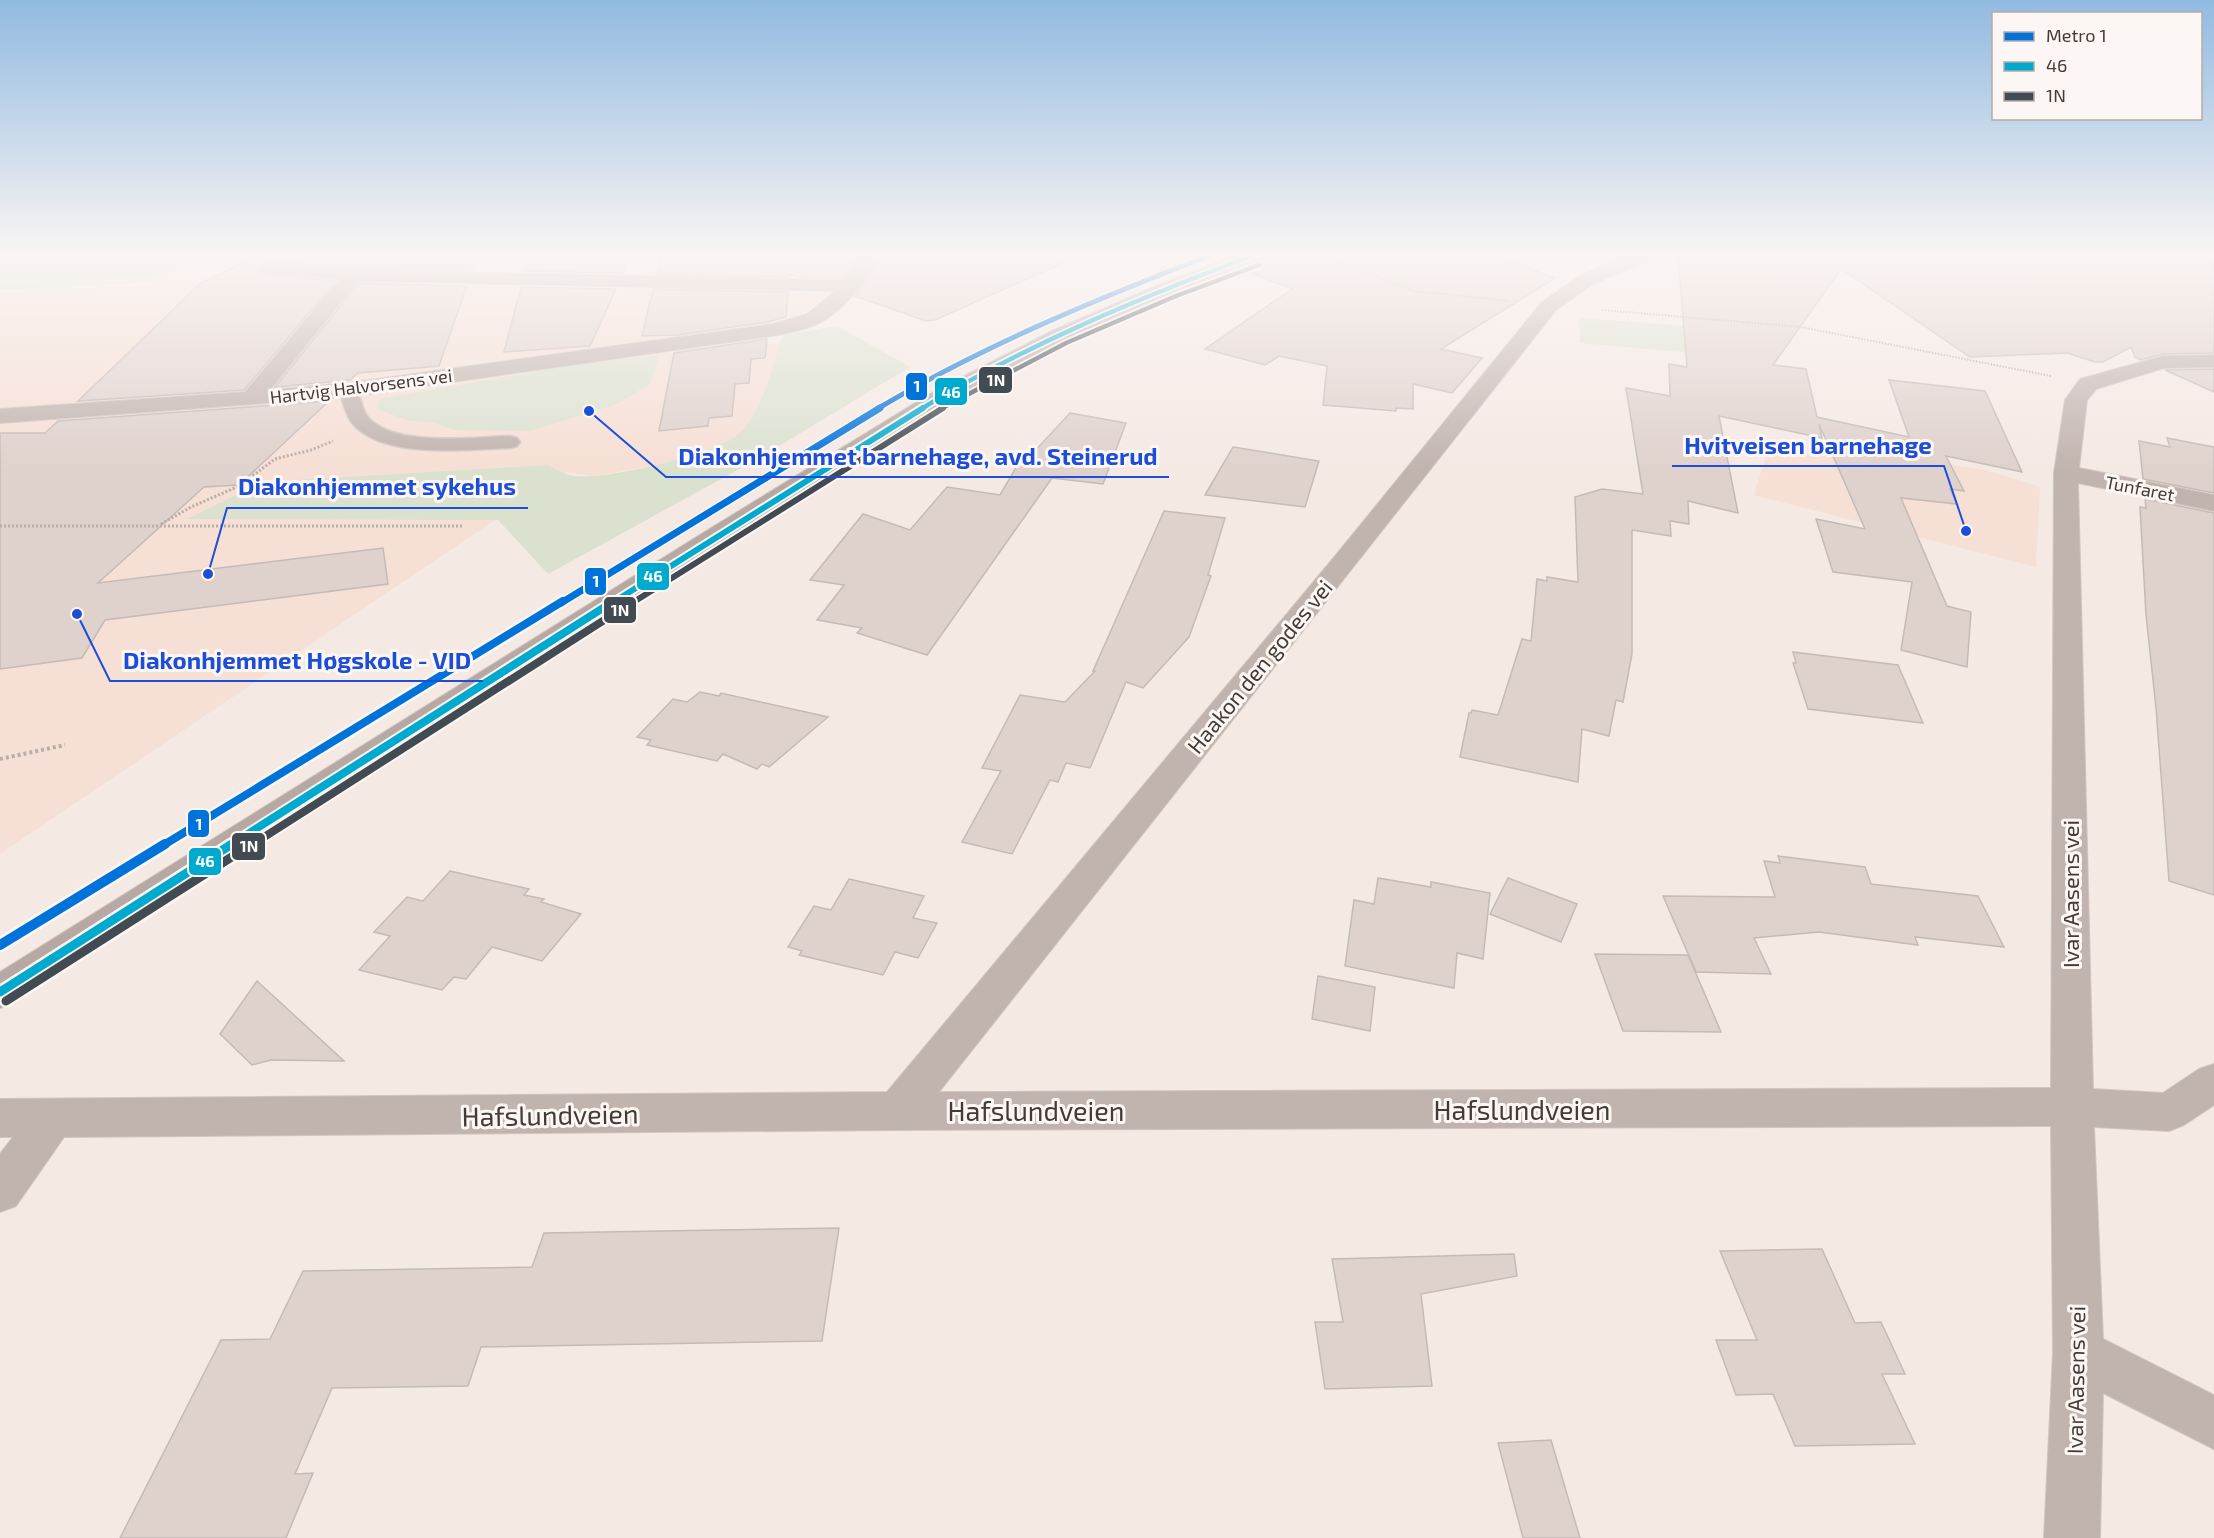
<svg xmlns="http://www.w3.org/2000/svg" width="2214" height="1538" viewBox="0 0 2214 1538" font-family="'Exo 2',sans-serif">
<style>
.built{fill:#f6dfd5}
.green{fill:#dbe1cf}
.building{fill:#dfd1cc;stroke:#c4bbb7;stroke-width:1.5}
.lines{fill:none;stroke-linecap:round;stroke-linejoin:round}
.service-casing{stroke:#d0c7c3;stroke-width:3}
.minor-casing{stroke:#d0c7c3;stroke-width:2}
.secondary-casing{stroke:#d0c7c3;stroke-width:2}
.path-far2{stroke:#b8ada9;stroke-width:2;stroke-dasharray:1.5 1.5;stroke-linecap:butt}
.path-far1{stroke:#b8ada9;stroke-width:3;stroke-dasharray:2 2;stroke-linecap:butt}
.path{stroke:#b8ada9;stroke-width:4;stroke-dasharray:3 3;stroke-linecap:butt}
.service{fill:#c1b3ae;fill-rule:evenodd}
.minor{fill:#c1b3ae;fill-rule:evenodd}
.secondary{fill:#b8a8a3;fill-rule:evenodd}
.bus-1-far3-casing{stroke:#fcf7f5;stroke-width:8}
.bus-1-far2-casing{stroke:#fcf7f5;stroke-width:10}
.bus-1-far1-casing{stroke:#fcf7f5;stroke-width:12}
.bus-1-casing{stroke:#fcf7f5;stroke-width:14}
.bus-2-far3-casing{stroke:#fcf7f5;stroke-width:8}
.bus-2-far2-casing{stroke:#fcf7f5;stroke-width:10}
.bus-2-far1-casing{stroke:#fcf7f5;stroke-width:12}
.bus-2-casing{stroke:#fcf7f5;stroke-width:14}
.bus-1-far3{stroke:#00a9ce;stroke-width:4.5}
.bus-1-far2{stroke:#00a9ce;stroke-width:6}
.bus-1-far1{stroke:#00a9ce;stroke-width:8}
.bus-1{stroke:#00a9ce;stroke-width:9}
.bus-2-far3{stroke:#424a52;stroke-width:4.5}
.bus-2-far2{stroke:#424a52;stroke-width:6}
.bus-2-far1{stroke:#424a52;stroke-width:8}
.bus-2{stroke:#424a52;stroke-width:9}
.metro-1-far3-casing{stroke:#fcf7f5;stroke-width:8}
.metro-1-far2-casing{stroke:#fcf7f5;stroke-width:10}
.metro-1-far1-casing{stroke:#fcf7f5;stroke-width:13}
.metro-1-casing{stroke:#fcf7f5;stroke-width:15}
.metro-1-far3{stroke:#0073db;stroke-width:5}
.metro-1-far2{stroke:#0073db;stroke-width:7}
.metro-1-far1{stroke:#0073db;stroke-width:8}
.metro-1{stroke:#0073db;stroke-width:10}
.labels{text-anchor:middle;dominant-baseline:central;stroke-width:6;stroke-linejoin:round;paint-order:stroke}
.far-street-label{font-size:18px;fill:#443b37;stroke:#fcf7f5}
.street-label{font-size:22px;fill:#443b37;stroke:#fcf7f5}
.near-street-label{font-size:27px;fill:#443b37;stroke:#fcf7f5}
.leader{fill:none;stroke:#1d4ed8;stroke-width:2}
.callout-dot{fill:#1d4ed8;stroke:#fcf7f5;stroke-width:2}
.callout-label{font-size:24px;text-anchor:middle;font-weight:bold;fill:#1d4ed8;stroke:#fcf7f5;stroke-width:6;stroke-linejoin:round;paint-order:stroke}
.line-badge{stroke:#fcf7f5;stroke-width:2}
.badge-label{font-size:16px;text-anchor:middle;font-weight:bold;fill:#fff}
</style>
<rect width="100%" height="100%" fill="#f5e9e4"/>
<g class="built">
<polygon points="200,283 834,292 754,346 824,337 728,453 593,476 566,472 0,854 0,293"/>
<polygon points="1768,449 1851,457 1849,451 1986,470 2040,487 2036,567 1754,495"/>
</g>
<g class="green">
<polygon points="0,255 207,255 152,282 0,290"/>
<polygon points="1579,318 1726,329 1738,357 1580,343"/>
<path d="M837,326L910,367L754,461L548,574L498,520L187,519L263,482L548,465C554,468 562,473 569,475C597,483 720,454 741,432C764,407 772,366 783,335Z"/>
<polygon points="659,355 650,384 617,404 530,431 455,430 435,423 406,420 377,409 380,399 573,365"/>
</g>
<g class="building">
<polygon points="260,255 325,257 329,255 478,255 473,270 353,268 266,262 257,269 261,274 336,281 244,390 78,401 201,283"/>
<polygon points="530,255 632,255 623,273 525,271"/>
<polygon points="661,255 856,255 843,278 800,277 790,274 790,277 657,274"/>
<polygon points="879,255 1081,255 935,320 926,321 855,296 868,277"/>
<polygon points="1266,255 1494,255 1555,278 1441,349 1482,358 1452,393 1413,384 1413,409 1396,408 1396,411 1323,405 1327,366 1279,356 1265,365 1205,349 1292,289 1240,269 1262,261"/>
<polygon points="1678,255 2214,255 2214,353 2163,354 2141,360 2135,357 2131,347 2103,362 2095,362 2067,353 1970,357 1841,269 1773,365 1806,369 1817,417 1909,437 1889,380 1985,391 2022,472 1946,456 1964,491 1950,489 1957,504 1901,498 1947,606 1971,612 1967,667 1901,650 1912,582 1833,572 1816,519 1865,529 1819,424 1822,438 1719,416 1738,513 1688,501 1689,524 1670,521 1671,536 1632,530 1632,654 1623,702 1616,700 1609,736 1582,729 1578,782 1460,757 1469,713 1471,713 1472,710 1498,715 1522,639 1531,641 1537,579 1547,581 1547,577 1578,582 1575,497 1602,489 1643,494 1626,388 1670,396 1669,364 1687,367"/>
<polygon points="359,283 467,286 439,366 358,373 350,380 275,387"/>
<polygon points="521,287 616,289 590,346 504,352"/>
<polygon points="653,289 788,292 786,317 768,322 677,335 642,336"/>
<polygon points="767,339 765,358 751,359 749,383 735,384 732,416 709,418 708,426 659,431 674,353"/>
<polygon points="2214,369 2214,392 2165,370"/>
<polygon points="329,401 239,485 204,487 98,583 383,548 388,584 105,620 82,658 0,669 0,433 45,433 58,421"/>
<polygon points="1070,413 1126,423 1103,484 1052,478 927,655 857,633 862,628 817,620 844,585 810,580 863,514 910,530 947,487 1000,495 1025,452 1033,453"/>
<polygon points="2167,438 2214,447 2214,493 2143,479 2139,441 2170,447"/>
<polygon points="1233,447 1319,461 1305,507 1205,495"/>
<polygon points="2145,499 2214,513 2214,895 2169,881 2156,708 2146,615 2140,507 2146,508"/>
<polygon points="1164,511 1225,518 1208,575 1211,576 1189,637 1143,688 1126,682 1090,768 1066,763 1058,782 1050,780 1012,854 962,842 1001,771 982,768 1020,695 1065,702 1095,671 1093,671"/>
<polygon points="1793,652 1898,665 1923,723 1808,709 1793,663 1796,663"/>
<polygon points="700,692 719,696 721,693 828,717 769,767 762,764 757,769 723,754 717,761 647,745 651,740 637,737 673,699 687,702"/>
<polygon points="1778,856 1865,867 1871,884 1978,896 2004,947 1915,937 1918,945 1819,932 1754,938 1771,974 1696,972 1663,896 1775,897 1764,861 1780,863"/>
<polygon points="450,871 529,889 524,895 544,899 541,902 581,914 542,961 492,947 466,979 454,977 442,990 359,970 390,936 374,932 407,897 423,901"/>
<polygon points="1378,878 1431,887 1431,882 1490,893 1483,959 1457,953 1454,988 1345,966 1354,900 1374,904"/>
<polygon points="1508,878 1577,904 1561,942 1490,914"/>
<polygon points="849,879 924,896 913,918 937,923 918,958 895,952 883,975 799,955 802,951 788,947 814,906 831,910"/>
<polygon points="1595,954 1688,955 1721,1032 1623,1031"/>
<polygon points="1318,976 1375,987 1370,1031 1312,1019"/>
<polygon points="257,981 344,1061 271,1060 252,1065 220,1034"/>
<polygon points="839,1228 822,1341 481,1347 468,1386 332,1388 295,1474 313,1473 286,1538 120,1538 221,1340 270,1339 303,1271 532,1267 544,1233"/>
<polygon points="1822,1249 1855,1323 1881,1322 1905,1374 1882,1374 1915,1444 1795,1446 1773,1394 1736,1395 1716,1340 1757,1340 1720,1251"/>
<polygon points="1514,1254 1517,1276 1421,1294 1432,1386 1325,1389 1315,1322 1343,1322 1332,1259"/>
<polygon points="1551,1440 1580,1538 1523,1538 1498,1443"/>
</g>
<g class="lines">
<defs>
<g id="service">
<polygon points="267,264 353,270 361,275 353,280 261,272 259,269"/>
<path d="M348,384L355,386C361,395 361,407 367,416C391,448 475,437 510,436L517,438L520,442L517,446L510,448C467,449 385,460 353,424C345,415 343,401 339,390L341,386Z"/>
</g>
<g id="minor">
<path d="M859,255H877C866,283 842,313 815,325C801,331 787,333 773,336L348,397L0,423V409L245,392L347,271L353,270L844,280ZM358,281L835,291L807,314L773,324L348,383L270,390Z"/>
<polygon points="1630,255 1655,255 1652,259 1593,284 1556,310 939,1092 2051,1088 2054,473 2065,400 2080,379 2163,356 2214,355 2214,367 2164,368 2096,389 2087,400 2079,468 2214,495 2214,511 2078,483 2093,1089 2163,1093 2199,1069 2214,1064 2214,1105 2184,1125 2169,1131 2094,1127 2103,1339 2214,1395 2214,1449 2103,1393 2100,1538 2044,1538 2053,1353 2051,1126 898,1130 64,1137 16,1206 0,1212 0,1154 13,1137 0,1137 0,1099 887,1092 1336,555 1542,302 1579,276"/>
</g>
<polygon id="secondary" points="1238,255 1264,255 1261,259 1179,290 1068,338 949,402 716,548 14,1003 0,1008 0,972 698,536 933,392 1054,330 1165,282"/>
</defs>
<use href="#service" class="service-casing"/>
<use href="#minor" class="minor-casing"/>
<use href="#secondary" class="secondary-casing"/>
<g class="path-far2">
<polyline points="1318,255 1414,291 1508,301"/>
<polyline points="1602,310 1801,327 2051,376"/>
</g>
<g class="path-far1">
<polyline points="161,524 191,507 239,486 275,459 311,450 333,441"/>
<polyline points="0,526 463,526"/>
</g>
<polyline class="path" points="0,759 65,745"/>
<use href="#service" class="service"/>
<use href="#minor" class="minor"/>
<use href="#secondary" class="secondary"/>
<defs>
<path id="bus-1-far3" d="M921,409C1025,345 1140,298 1254,255"/>
<polyline id="bus-1-far2" points="612,603 923,408"/>
<polyline id="bus-1-far1" points="229,846 614,601"/>
<polyline id="bus-1" points="0,992 232,844"/>
<polyline id="bus-2-far3" points="940,409 1066,343 1176,296 1259,265"/>
<polyline id="bus-2-far2" points="632,603 943,408"/>
<polyline id="bus-2-far1" points="250,846 634,601"/>
<polyline id="bus-2" points="6,1001 252,844"/>
</defs>
<use href="#bus-1-far3" class="bus-1-far3-casing"/>
<use href="#bus-1-far2" class="bus-1-far2-casing"/>
<use href="#bus-1-far1" class="bus-1-far1-casing"/>
<use href="#bus-1" class="bus-1-casing"/>
<use href="#bus-2-far3" class="bus-2-far3-casing"/>
<use href="#bus-2-far2" class="bus-2-far2-casing"/>
<use href="#bus-2-far1" class="bus-2-far1-casing"/>
<use href="#bus-2" class="bus-2-casing"/>
<use href="#bus-1-far3" class="bus-1-far3"/>
<use href="#bus-1-far2" class="bus-1-far2"/>
<use href="#bus-1-far1" class="bus-1-far1"/>
<use href="#bus-1" class="bus-1"/>
<use href="#bus-2-far3" class="bus-2-far3"/>
<use href="#bus-2-far2" class="bus-2-far2"/>
<use href="#bus-2-far1" class="bus-2-far1"/>
<use href="#bus-2" class="bus-2"/>
<defs>
<path id="metro-1-far3" d="M877,409C982,346 1097,299 1211,255"/>
<polyline id="metro-1-far2" points="561,603 880,408"/>
<polyline id="metro-1-far1" points="162,846 563,601"/>
<polyline id="metro-1" points="0,945 165,844"/>
</defs>
<use href="#metro-1-far3" class="metro-1-far3-casing"/>
<use href="#metro-1-far2" class="metro-1-far2-casing"/>
<use href="#metro-1-far1" class="metro-1-far1-casing"/>
<use href="#metro-1" class="metro-1-casing"/>
<use href="#metro-1-far3" class="metro-1-far3"/>
<use href="#metro-1-far2" class="metro-1-far2"/>
<use href="#metro-1-far1" class="metro-1-far1"/>
<use href="#metro-1" class="metro-1"/>
</g>
<linearGradient id="sky" x2="0" y2="1"><stop stop-color="#91bae1"/><stop offset="0.54" stop-color="#faf5f3"/><stop offset="1" stop-color="#faf5f3" stop-opacity="0"/></linearGradient>
<rect width="2214" height="471" fill="url(#sky)"/>
<g class="labels">
<g class="far-street-label">
<text transform="translate(361 386) rotate(-7)">Hartvig Halvorsens vei</text>
<text transform="translate(2140 488) rotate(11)">Tunfaret</text>
</g>
<g class="street-label">
<text transform="translate(1259 666) rotate(-51)">Haakon den godes vei</text>
<text transform="translate(2070 894) rotate(-90)">Ivar Aasens vei</text>
<text transform="translate(2075 1380) rotate(-89)">Ivar Aasens vei</text>
</g>
<g class="near-street-label">
<text x="1522" y="1109">Hafslundveien</text>
<text x="1036" y="1110">Hafslundveien</text>
<text transform="translate(550 1114) rotate(-1)">Hafslundveien</text>
</g>
</g>
<path class="leader" d="M1966 531L1944 466H1672M589 411L666 477H1169M208 574L227 508H528M77 614L110 681H483"/>
<g class="callout-dot">
<circle cx="1966" cy="531" r="6"/>
<circle cx="589" cy="411" r="6"/>
<circle cx="208" cy="574" r="6"/>
<circle cx="77" cy="614" r="6"/>
</g>
<g class="callout-label">
<text x="1808" y="454">Hvitveisen barnehage</text>
<text x="918" y="465">Diakonhjemmet barnehage, avd. Steinerud</text>
<text x="377" y="495">Diakonhjemmet sykehus</text>
<text x="297" y="669">Diakonhjemmet Høgskole - VID</text>
</g>
<g class="line-badge">
<rect x="978" y="366" width="35" height="28" rx="6" fill="#424a52"/>
<rect x="905" y="372" width="23" height="29" rx="6" fill="#0073db"/>
<rect x="934" y="377" width="34" height="29" rx="6" fill="#00a9ce"/>
<rect x="636" y="562" width="34" height="29" rx="6" fill="#00a9ce"/>
<rect x="584" y="567" width="23" height="29" rx="6" fill="#0073db"/>
<rect x="603" y="596" width="34" height="28" rx="6" fill="#424a52"/>
<rect x="187" y="809" width="23" height="29" rx="6" fill="#0073db"/>
<rect x="231" y="832" width="35" height="29" rx="6" fill="#424a52"/>
<rect x="188" y="847" width="34" height="29" rx="6" fill="#00a9ce"/>
</g>
<g class="badge-label">
<text x="996" y="386">1N</text>
<text x="917" y="392">1</text>
<text x="951" y="398">46</text>
<text x="653" y="582">46</text>
<text x="596" y="587">1</text>
<text x="620" y="616">1N</text>
<text x="199" y="830">1</text>
<text x="249" y="852">1N</text>
<text x="205" y="867">46</text>
</g>
<rect x="1992" y="12" width="210" height="108" fill="#fcf7f5" stroke="#b2aca9" stroke-width="1.5"/>
<rect x="2004" y="32" width="30" height="9" fill="#0073db" stroke="#b2aca9" stroke-width="1.5"/>
<text x="2046" y="42" font-size="18" fill="#443b37">Metro 1</text>
<rect x="2004" y="62" width="30" height="9" fill="#00a9ce" stroke="#b2aca9" stroke-width="1.5"/>
<text x="2046" y="72" font-size="18" fill="#443b37">46</text>
<rect x="2004" y="92" width="30" height="9" fill="#424a52" stroke="#b2aca9" stroke-width="1.5"/>
<text x="2046" y="102" font-size="18" fill="#443b37">1N</text>
</svg>
